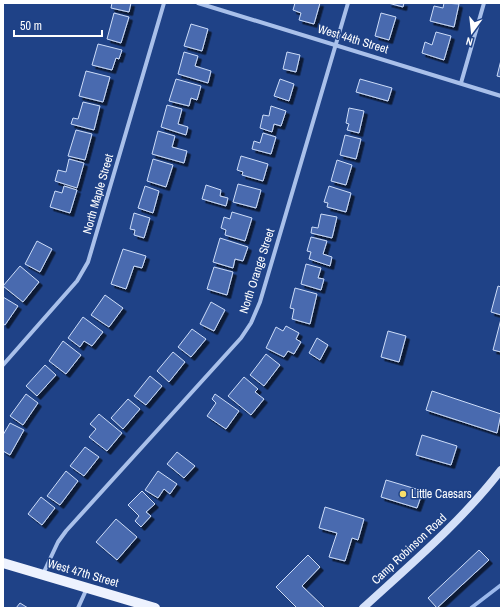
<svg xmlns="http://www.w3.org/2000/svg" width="504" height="611" viewBox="0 0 504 611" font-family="'Archivo Narrow',sans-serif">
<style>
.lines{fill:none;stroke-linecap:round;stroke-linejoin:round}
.stream{stroke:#9cb9ec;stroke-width:3.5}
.building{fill:#486baf;stroke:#cddcf8;filter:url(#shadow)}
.minor{stroke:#a9c0ea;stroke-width:4}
.secondary{stroke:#d4e0f8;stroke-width:8}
.primary{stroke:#edf2fe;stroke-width:10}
.poi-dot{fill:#f8de69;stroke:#1f4287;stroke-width:1.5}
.labels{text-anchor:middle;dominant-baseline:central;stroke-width:3;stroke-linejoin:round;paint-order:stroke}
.street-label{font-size:12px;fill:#fff;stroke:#1f4287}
.poi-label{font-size:12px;fill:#fff;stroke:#1f4287;text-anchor:start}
</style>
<defs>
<filter id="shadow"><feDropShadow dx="3.5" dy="3.5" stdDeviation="0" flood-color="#0009"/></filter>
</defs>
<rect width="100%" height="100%" fill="#1f4287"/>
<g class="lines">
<polyline class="stream" points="471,608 501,585"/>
</g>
<g class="building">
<polygon points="112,3 131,3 129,12 111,8"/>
<polygon points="295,3 320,3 314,24 299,20 301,13 293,10"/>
<polygon points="388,3 404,3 403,7"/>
<polygon points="444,3 459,4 454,27 430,21 434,6 443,8"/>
<polygon points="114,13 129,17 121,43 107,39"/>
<polygon points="381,13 396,17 389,40 375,36"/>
<polygon points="191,24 208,29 202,51 184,46"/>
<polygon points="436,32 451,36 444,60 422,53 425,42 432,45"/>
<polygon points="98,44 122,50 119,59 116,58 112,70 92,65"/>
<polygon points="184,52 198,56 195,66 211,71 208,83 178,74"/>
<polygon points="287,52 300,55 296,72 283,69"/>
<polygon points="501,60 501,77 497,76"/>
<polygon points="86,71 110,77 103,102 79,96"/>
<polygon points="176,79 201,86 197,100 191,98 189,106 169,101"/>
<polygon points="280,79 294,84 289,101 274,96"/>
<polygon points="360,79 392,88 388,101 356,92"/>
<polygon points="83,102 100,106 94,130 71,124 73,118 78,119"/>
<polygon points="167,105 182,109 178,124 188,127 186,135 161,127"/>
<polygon points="271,106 286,111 281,126 274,124 272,132 260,128 263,115 269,116"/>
<polygon points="349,108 364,111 359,133 347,130 349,124 346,123"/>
<polygon points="76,130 92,134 85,160 68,156"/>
<polygon points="158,131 175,136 172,147 187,151 184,163 152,154"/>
<polygon points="263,133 276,137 271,154 252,149 254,141 260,143"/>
<polygon points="345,135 361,139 356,159 340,155"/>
<polygon points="241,156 268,164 263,181 242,175 243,172 237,170"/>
<polygon points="69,159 84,163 77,188 55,181 58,170 66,172"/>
<polygon points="153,159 173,165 166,187 147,181"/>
<polygon points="337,160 352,165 346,185 331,181"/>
<polygon points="238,184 261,190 256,208 233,202"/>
<polygon points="206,185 221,190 220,196 228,198 226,206 202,199"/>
<polygon points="64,186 77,190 70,213 50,207 55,191 62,193"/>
<polygon points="145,186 159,191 153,213 138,208"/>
<polygon points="329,186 351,193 346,212 327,207 328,203 324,202"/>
<polygon points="232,212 252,218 245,241 225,235 226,230 221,228 224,217 230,219"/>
<polygon points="134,213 150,218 144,238 134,235 135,230 130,229"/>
<polygon points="321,214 337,217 332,238 311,233 312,227 318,228"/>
<polygon points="311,237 327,241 323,254 332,257 330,266 309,259 311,252 307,251"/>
<polygon points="220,238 248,247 243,261 235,259 233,268 213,262"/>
<polygon points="37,241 52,249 40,272 25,264"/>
<polygon points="123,249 146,256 142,268 134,266 126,289 111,284"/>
<polygon points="306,264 321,268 318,278 324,279 321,290 301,284"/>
<polygon points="20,266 39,282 23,302 3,286"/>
<polygon points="214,267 233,272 227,295 207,289"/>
<polygon points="498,286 501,287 501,315 491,312"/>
<polygon points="295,288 317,294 310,324 292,319 294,309 290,308"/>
<polygon points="105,295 123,308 109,327 91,315"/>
<polygon points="3,297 18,306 5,325 3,324"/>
<polygon points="211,302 225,310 214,331 200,324"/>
<polygon points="83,317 103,332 92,346 84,341 80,347 68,338"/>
<polygon points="501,319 501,352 493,350"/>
<polygon points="286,326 299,333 296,339 301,342 294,354 288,351 284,357 266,348 276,327 283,331"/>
<polygon points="192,329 206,339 191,357 178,347"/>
<polygon points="388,331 406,336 399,362 381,357"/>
<polygon points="317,338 328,345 320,360 309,353"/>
<polygon points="63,341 81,355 66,374 49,361"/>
<polygon points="173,352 185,362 169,382 157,371"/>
<polygon points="266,354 280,365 264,386 250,375"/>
<polygon points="45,365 56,375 37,396 26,386"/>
<polygon points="150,376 162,386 146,405 134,396"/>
<polygon points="244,377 258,389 255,392 264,399 251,415 228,396"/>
<polygon points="432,391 501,414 497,433 426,410"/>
<polygon points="26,394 38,403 23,425 10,416"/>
<polygon points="215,394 239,411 226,429 207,416 216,403 212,399"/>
<polygon points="128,399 140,409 123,429 111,418"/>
<polygon points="99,414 122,433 107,451 89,437 96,429 90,424"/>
<polygon points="10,423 24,430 10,455 3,451 3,435"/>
<polygon points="422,435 457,446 451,465 416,455"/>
<polygon points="85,447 99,457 84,476 70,466"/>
<polygon points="177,452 195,466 184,478 167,464"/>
<polygon points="66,471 78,481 60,505 47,496"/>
<polygon points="158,471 177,484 170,494 164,489 158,498 145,490"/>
<polygon points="386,480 423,491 417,508 381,497"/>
<polygon points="142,491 155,504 146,512 151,516 141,527 135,521 139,516 128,505"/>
<polygon points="41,497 55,508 42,525 28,514"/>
<polygon points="325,507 364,519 358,540 352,538 345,561 329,557 337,533 319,528"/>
<polygon points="116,519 137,537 117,560 96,542"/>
<polygon points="479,550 489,560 437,608 428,598"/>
<polygon points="308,555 320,567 302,586 325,608 297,608 276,587"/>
<polygon points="20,603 28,608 16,608"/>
</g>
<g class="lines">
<g class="minor">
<polyline points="198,3 501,96"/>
<polyline points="461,83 484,3"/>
<polyline points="3,365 77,281 88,262 164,3"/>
<polyline points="43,574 58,542 66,531 241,338 251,323 260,302 348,3"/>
<polyline points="78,608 87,588"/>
</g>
<path class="secondary" d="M363,608C411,564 461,522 501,470"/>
<polyline class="primary" points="3,563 155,608"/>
</g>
<circle class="poi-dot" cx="403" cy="494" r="4"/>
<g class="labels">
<g class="street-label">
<text transform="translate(353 39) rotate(17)">West 44th Street</text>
<text transform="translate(98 194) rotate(-74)">North Maple Street</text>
<text transform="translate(257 271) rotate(-72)">North Orange Street</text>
<text transform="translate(409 549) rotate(-43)">Camp Robinson Road</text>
<text transform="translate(83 573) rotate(16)">West 47th Street</text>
</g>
<g class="poi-label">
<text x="411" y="494">Little Caesars</text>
</g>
</g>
<rect width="504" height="611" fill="none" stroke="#ffffff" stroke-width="8"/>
<g transform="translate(472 32) rotate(195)" stroke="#1f4287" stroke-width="3" paint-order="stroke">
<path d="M0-3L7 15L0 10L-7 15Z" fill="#ffffff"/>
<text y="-6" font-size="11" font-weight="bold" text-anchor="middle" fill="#ffffff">N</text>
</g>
<path d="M14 30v6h88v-6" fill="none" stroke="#ffffff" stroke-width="2"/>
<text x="20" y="30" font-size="12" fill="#ffffff" stroke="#1f4287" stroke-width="3" paint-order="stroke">50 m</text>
</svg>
